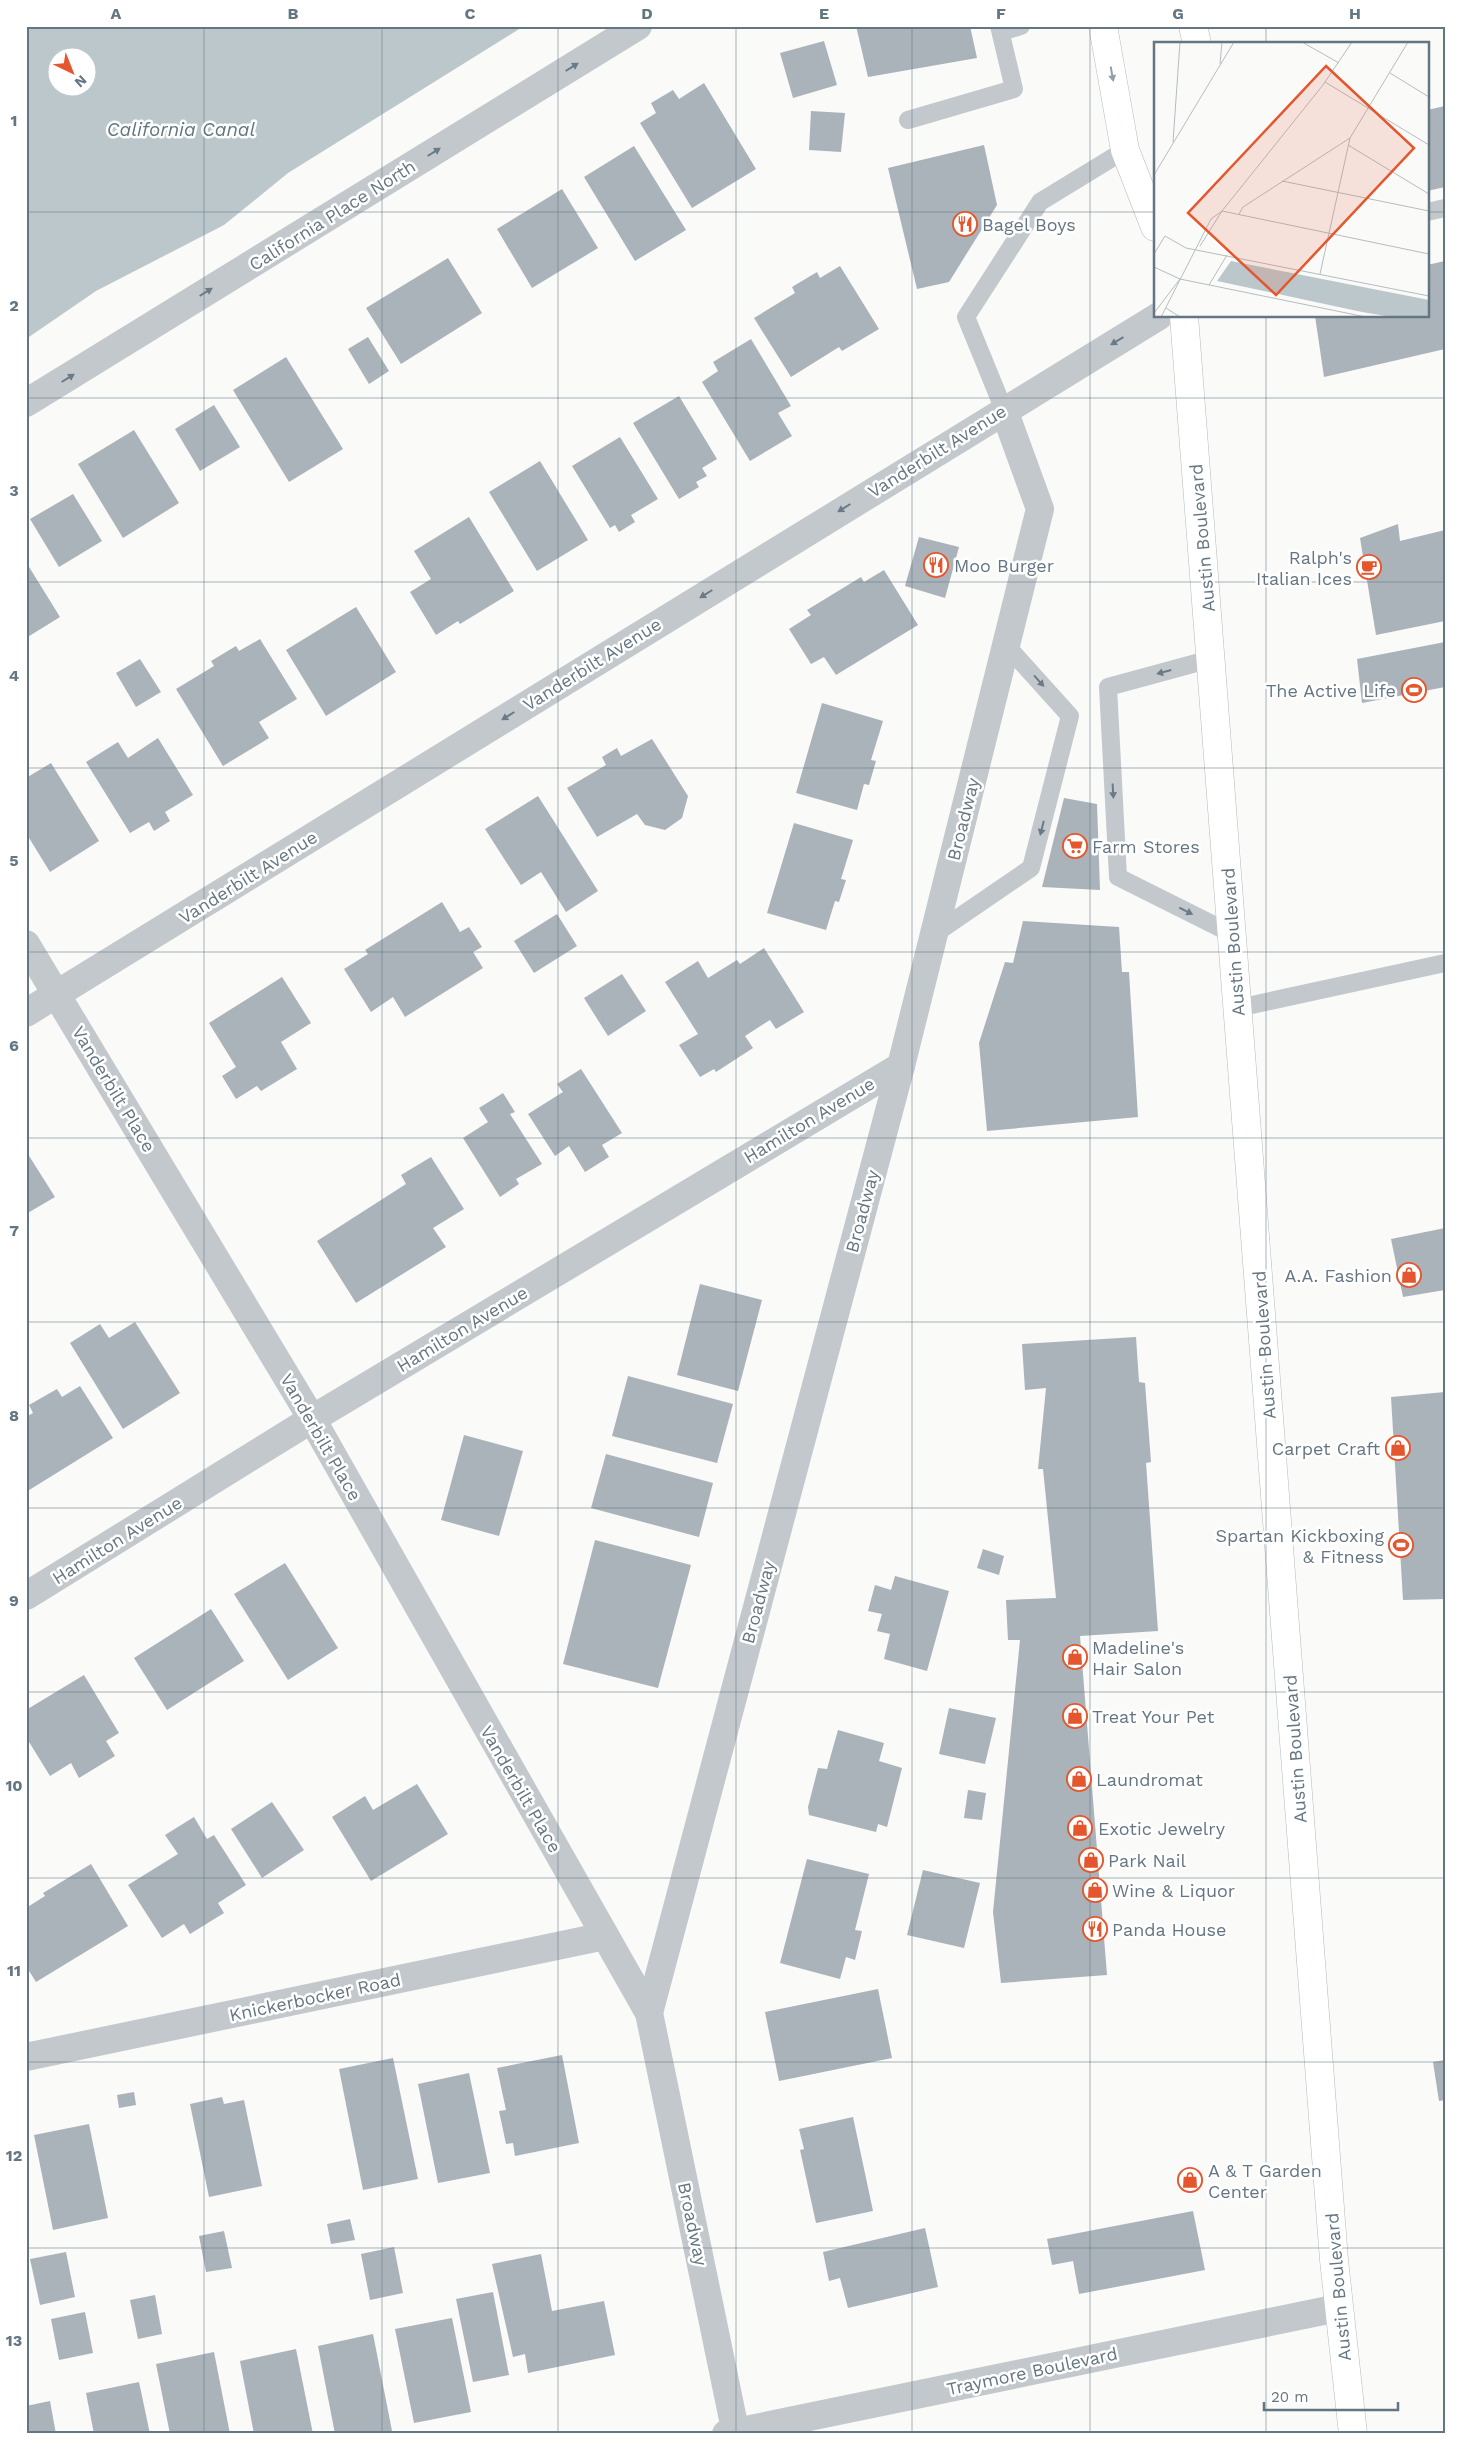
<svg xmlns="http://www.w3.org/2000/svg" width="1471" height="2460" viewBox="0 0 1471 2460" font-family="'Work Sans',sans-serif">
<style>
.water{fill:#bbc7cb;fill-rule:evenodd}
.building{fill:#aab3b9}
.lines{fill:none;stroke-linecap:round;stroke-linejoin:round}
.primary-casing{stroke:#b5babe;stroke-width:29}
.service{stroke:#c3c8cc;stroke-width:18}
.minor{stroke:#c3c8cc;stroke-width:28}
.primary{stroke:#fff;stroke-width:28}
.oneway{fill:#6a7a87}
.oneway2{fill:#939fa8}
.grid{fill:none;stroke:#657683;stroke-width:1;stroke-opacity:0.55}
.labels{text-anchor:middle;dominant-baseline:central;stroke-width:5;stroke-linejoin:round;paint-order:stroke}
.street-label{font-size:18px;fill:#657683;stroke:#fff}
.poi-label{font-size:18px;fill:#657683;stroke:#fff;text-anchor:start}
.water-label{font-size:19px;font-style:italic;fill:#60757c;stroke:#fff}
.inset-road{fill:none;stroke:#b5bdc2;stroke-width:1}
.view{fill:#e4572e;fill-opacity:0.15;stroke:#e4572e;stroke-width:2.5}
.inset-edge{fill:none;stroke:#657683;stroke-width:2.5}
.neatline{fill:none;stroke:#657683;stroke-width:2}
.grid-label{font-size:16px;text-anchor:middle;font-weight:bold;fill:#657683}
</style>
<rect width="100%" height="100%" fill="#fafaf8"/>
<path class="water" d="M26,26H524L288,173L224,225L96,291L26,339ZM58,58H88V88H58Z"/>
<g class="building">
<polygon points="856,26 970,26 977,58 868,77"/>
<polygon points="824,41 837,85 793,98 780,53"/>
<polygon points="704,83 756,169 692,208 640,123 656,113 651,103 673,90 679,99"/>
<polygon points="1445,106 1445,187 1427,191 1427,110"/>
<polygon points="811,111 845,113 841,152 809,150"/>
<polygon points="984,145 997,205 949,282 917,289 888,168"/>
<polygon points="634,146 686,230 635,261 584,177"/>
<polygon points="562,189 598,248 532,288 497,229"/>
<polygon points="448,258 482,313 401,364 366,308"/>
<polygon points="1445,261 1445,349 1324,377 1315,316 1427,316 1427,265"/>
<polygon points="840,266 879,329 842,351 839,347 791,377 754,318 795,293 792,287 817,272 820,278"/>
<polygon points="368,337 389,371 369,384 348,349"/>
<polygon points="751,339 791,406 778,413 792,436 750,461 702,382 718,371 713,362"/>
<polygon points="286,357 343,449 289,482 233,390"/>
<polygon points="679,396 717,459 702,468 707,476 696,482 699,487 679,499 633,423"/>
<polygon points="214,405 240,447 200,471 175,429"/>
<polygon points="134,430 179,503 123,538 78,464"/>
<polygon points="620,437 658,499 631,515 635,522 619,532 615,525 610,528 572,466"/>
<polygon points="540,461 588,540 537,571 489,492"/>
<polygon points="73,494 102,541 59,567 30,519"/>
<polygon points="469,517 514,591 460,624 458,621 436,635 410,592 431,579 414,551"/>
<polygon points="1398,524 1400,541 1445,530 1445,621 1376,635 1360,538"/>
<polygon points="919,537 959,547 945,598 905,586"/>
<polygon points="26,562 60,617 26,638"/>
<polygon points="884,570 918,625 836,675 824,657 811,664 789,629 811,615 807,610 861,577 864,582"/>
<polygon points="356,607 396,672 326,716 286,650"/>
<polygon points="260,639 297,699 259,722 269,738 223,766 176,689 214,666 211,661 236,646 239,651"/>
<polygon points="1445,642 1445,687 1362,703 1357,659"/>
<polygon points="140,659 161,692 136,707 116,673"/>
<polygon points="822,703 883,721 871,760 876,761 869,785 864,784 857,810 796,793"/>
<polygon points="158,738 193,795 165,812 170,821 154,831 149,822 130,833 86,762 118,742 128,758"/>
<polygon points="652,739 688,796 682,818 665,830 645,825 637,814 597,837 567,788 606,765 602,757 617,748 621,756"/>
<polygon points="51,763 99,841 50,872 26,833 26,778"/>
<polygon points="538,796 598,891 566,912 541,872 521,885 485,829"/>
<polygon points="1064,798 1097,804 1100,890 1042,887"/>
<polygon points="794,823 853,840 841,879 846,880 839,902 835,901 826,930 767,913"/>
<polygon points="442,902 460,932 469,927 482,947 473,952 483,968 405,1017 393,997 371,1012 344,969 368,954 365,950"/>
<polygon points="557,914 577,946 534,973 514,941"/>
<polygon points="1023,921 1119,927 1122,972 1129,972 1138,1117 987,1131 979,1043 1005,962 1013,963"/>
<polygon points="764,948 804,1012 776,1029 770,1020 745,1036 753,1048 716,1072 714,1069 700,1077 679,1045 698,1034 665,982 698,961 708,978 737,960 740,964"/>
<polygon points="622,974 646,1011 608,1036 584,998"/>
<polygon points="282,977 311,1023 281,1042 297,1069 261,1091 257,1086 236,1099 222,1076 236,1067 209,1023"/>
<polygon points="581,1069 622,1133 602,1145 609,1157 585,1172 569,1146 555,1156 528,1114 563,1092 557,1084"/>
<polygon points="503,1093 515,1112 510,1114 542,1164 516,1179 519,1184 500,1197 463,1138 488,1122 479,1108"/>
<polygon points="26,1151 55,1197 26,1214"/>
<polygon points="431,1157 464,1209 433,1228 446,1247 356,1303 317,1241 406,1184 401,1175"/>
<polygon points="1445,1228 1445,1290 1403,1297 1391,1239"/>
<polygon points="700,1284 762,1300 738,1391 677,1375"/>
<polygon points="135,1322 180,1393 123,1429 70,1343 100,1324 109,1338"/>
<polygon points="1136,1337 1139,1382 1145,1383 1151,1462 1146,1463 1158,1631 1080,1636 1107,1975 1001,1983 993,1912 1020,1640 1008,1640 1006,1600 1056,1598 1043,1469 1038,1469 1046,1388 1025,1390 1022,1344"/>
<polygon points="628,1376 733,1404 717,1463 612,1436"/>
<polygon points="80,1386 113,1438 26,1492 26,1417 33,1413 29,1405 57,1389 62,1397"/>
<polygon points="1445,1392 1445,1599 1403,1600 1391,1397"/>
<polygon points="464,1435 523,1451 499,1536 441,1520"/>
<polygon points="606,1454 713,1483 699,1537 591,1508"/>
<polygon points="595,1540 691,1565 658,1688 563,1664"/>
<polygon points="983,1549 1004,1556 999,1575 977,1568"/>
<polygon points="285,1563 338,1648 288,1680 234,1594"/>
<polygon points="895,1576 949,1591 927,1671 884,1659 890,1634 877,1631 882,1614 868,1611 875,1585 891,1590"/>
<polygon points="211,1609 244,1661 167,1710 134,1658"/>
<polygon points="84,1675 119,1733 106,1741 115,1756 79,1778 71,1763 50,1776 26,1737 26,1710"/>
<polygon points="949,1708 996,1718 985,1764 939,1754"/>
<polygon points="838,1730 884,1743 879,1761 902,1768 887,1827 878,1824 876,1832 809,1815 808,1807 818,1768 827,1769"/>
<polygon points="417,1784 448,1834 371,1881 332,1817 365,1796 373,1810"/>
<polygon points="968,1790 986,1793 982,1820 964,1818"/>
<polygon points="272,1802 304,1850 262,1878 231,1829"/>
<polygon points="194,1817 207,1839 214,1835 246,1885 218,1903 224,1913 190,1934 184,1924 162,1938 128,1885 178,1854 165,1835"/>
<polygon points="807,1859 869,1874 855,1930 862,1931 855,1960 846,1957 840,1979 780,1963"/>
<polygon points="91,1864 128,1926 36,1982 26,1966 26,1908 45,1896 43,1893"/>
<polygon points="923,1870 980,1883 964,1948 907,1935"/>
<polygon points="878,1989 892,2058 779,2081 765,2012"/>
<polygon points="562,2055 579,2143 515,2156 513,2143 506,2144 499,2111 506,2110 497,2068"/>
<polygon points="393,2058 418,2179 363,2190 339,2069"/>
<polygon points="1445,2060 1445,2100 1439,2101 1433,2062"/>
<polygon points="469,2073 490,2173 438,2183 418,2084"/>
<polygon points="134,2092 136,2105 119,2108 117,2095"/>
<polygon points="222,2097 224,2104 244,2100 262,2186 209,2197 190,2104"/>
<polygon points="853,2117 873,2211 816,2223 800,2150 804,2149 799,2129"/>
<polygon points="89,2124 108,2218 53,2230 34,2135"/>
<polygon points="1193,2211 1205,2270 1079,2294 1073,2261 1052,2265 1047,2239"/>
<polygon points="350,2219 355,2240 331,2244 327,2224"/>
<polygon points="925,2228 938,2287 848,2308 840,2278 829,2281 823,2252"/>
<polygon points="224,2231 232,2268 206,2272 199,2236"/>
<polygon points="394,2247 403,2293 370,2300 361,2254"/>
<polygon points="66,2252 75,2297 40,2305 30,2259"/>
<polygon points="541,2254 552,2311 604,2301 615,2355 528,2373 525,2354 513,2357 492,2264"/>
<polygon points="493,2292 509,2375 473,2382 456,2299"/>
<polygon points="155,2295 162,2334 138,2339 130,2300"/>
<polygon points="85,2312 93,2353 59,2360 51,2319"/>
<polygon points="452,2318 471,2412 414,2423 395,2329"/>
<polygon points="373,2334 392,2431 377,2434 335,2434 318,2346"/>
<polygon points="296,2349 313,2434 254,2434 240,2361"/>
<polygon points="214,2352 230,2434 170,2434 156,2364"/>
<polygon points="139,2382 150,2434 94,2434 86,2393"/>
<polygon points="50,2401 56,2434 26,2434 26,2406"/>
</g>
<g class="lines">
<defs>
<g id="primary">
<polyline points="1103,26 1125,150 1155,227"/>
<polyline points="1193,26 1197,44"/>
<polyline points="1184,316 1334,2260 1353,2434"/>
</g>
</defs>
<use href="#primary" class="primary-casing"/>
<g class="service">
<polyline points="1001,32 1021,26"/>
<polyline points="908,120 1014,89 999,26"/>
<polyline points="1427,212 1445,208"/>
<polyline points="1004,410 966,317 1040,202 1125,150"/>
<polyline points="1211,659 1108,687 1118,877 1232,934"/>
<polyline points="933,935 1031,868 1070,716 1006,645"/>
<polyline points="1238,1008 1445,963"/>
</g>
<g class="minor">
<polyline points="26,403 638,26"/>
<polyline points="26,944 312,1419 649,2013 736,2434"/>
<polyline points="26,1013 1159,316"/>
<polyline points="26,1596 312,1419 901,1066"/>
<polyline points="649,2013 901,1066 1040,509 1004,410"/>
<polyline points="26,2057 605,1936"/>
<polyline points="726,2434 1338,2308"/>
</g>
<use href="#primary" class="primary"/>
</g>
<defs><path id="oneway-solid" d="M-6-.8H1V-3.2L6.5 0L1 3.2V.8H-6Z" transform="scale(1.25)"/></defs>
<g class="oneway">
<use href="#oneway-solid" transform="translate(572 67) rotate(-32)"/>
<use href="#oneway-solid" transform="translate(434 152) rotate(-32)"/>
<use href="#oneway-solid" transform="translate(206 292) rotate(-32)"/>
<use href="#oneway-solid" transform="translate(1117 341) rotate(149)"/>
<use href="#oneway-solid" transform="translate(68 378) rotate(-32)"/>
<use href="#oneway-solid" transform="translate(844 508) rotate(148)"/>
<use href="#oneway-solid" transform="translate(706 594) rotate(148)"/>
<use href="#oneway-solid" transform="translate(1164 672) rotate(165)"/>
<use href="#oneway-solid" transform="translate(1039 681) rotate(48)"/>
<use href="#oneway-solid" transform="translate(508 716) rotate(148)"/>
<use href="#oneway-solid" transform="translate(1113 791) rotate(87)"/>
<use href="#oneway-solid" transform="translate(1042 828) rotate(104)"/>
<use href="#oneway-solid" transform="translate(1186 911) rotate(27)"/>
</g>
<use class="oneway2" href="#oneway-solid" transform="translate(1112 74) rotate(80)"/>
<path class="grid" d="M204,26V2434M382,26V2434M558,26V2434M736,26V2434M912,26V2434M1090,26V2434M1266,26V44M26,212H1155M1427,212H1445M1266,316V2434M26,398H1445M26,582H1445M26,768H1445M26,952H1445M26,1138H1445M26,1322H1445M26,1508H1445M26,1692H1445M26,1878H1445M26,2062H1445M26,2248H1445"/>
<defs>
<symbol id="restaurant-ring" viewBox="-11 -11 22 22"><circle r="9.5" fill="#fff" stroke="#e4572e" stroke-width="1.5"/><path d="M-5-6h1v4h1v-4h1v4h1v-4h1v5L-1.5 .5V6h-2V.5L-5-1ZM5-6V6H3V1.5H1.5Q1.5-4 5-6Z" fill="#e4572e"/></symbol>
<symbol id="cafe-ring" viewBox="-11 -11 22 22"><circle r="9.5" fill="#fff" stroke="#e4572e" stroke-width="1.5"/><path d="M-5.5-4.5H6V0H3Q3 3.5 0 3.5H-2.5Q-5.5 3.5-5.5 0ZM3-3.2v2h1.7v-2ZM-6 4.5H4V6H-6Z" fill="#e4572e"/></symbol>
<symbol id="stadium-ring" viewBox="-11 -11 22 22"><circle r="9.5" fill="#fff" stroke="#e4572e" stroke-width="1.5"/><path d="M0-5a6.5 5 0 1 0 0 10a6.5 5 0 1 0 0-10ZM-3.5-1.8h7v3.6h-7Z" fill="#e4572e"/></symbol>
<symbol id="supermarket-ring" viewBox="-11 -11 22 22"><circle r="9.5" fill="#fff" stroke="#e4572e" stroke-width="1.5"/><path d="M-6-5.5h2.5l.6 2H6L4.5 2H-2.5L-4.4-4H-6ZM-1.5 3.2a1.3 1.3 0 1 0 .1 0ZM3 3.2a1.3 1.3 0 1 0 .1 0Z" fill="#e4572e"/></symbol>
<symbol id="shop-ring" viewBox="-11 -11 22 22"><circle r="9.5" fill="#fff" stroke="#e4572e" stroke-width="1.5"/><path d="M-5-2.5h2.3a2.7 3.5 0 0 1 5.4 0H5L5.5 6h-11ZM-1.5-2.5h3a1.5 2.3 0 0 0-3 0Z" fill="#e4572e"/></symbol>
</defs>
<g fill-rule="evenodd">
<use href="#restaurant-ring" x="951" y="210" width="28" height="28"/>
<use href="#restaurant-ring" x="922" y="551" width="28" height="28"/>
<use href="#cafe-ring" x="1355" y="553" width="28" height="28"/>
<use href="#stadium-ring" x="1400" y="676" width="28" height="28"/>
<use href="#supermarket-ring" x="1061" y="832" width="28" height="28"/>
<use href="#shop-ring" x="1395" y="1261" width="28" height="28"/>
<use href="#shop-ring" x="1384" y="1434" width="28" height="28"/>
<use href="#stadium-ring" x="1387" y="1531" width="28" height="28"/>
<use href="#shop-ring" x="1061" y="1643" width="28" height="28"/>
<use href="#shop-ring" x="1061" y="1702" width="28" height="28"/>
<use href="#shop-ring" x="1065" y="1765" width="28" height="28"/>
<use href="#shop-ring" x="1066" y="1814" width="28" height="28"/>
<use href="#shop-ring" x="1077" y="1846" width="28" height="28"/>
<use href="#shop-ring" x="1081" y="1876" width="28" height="28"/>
<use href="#restaurant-ring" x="1081" y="1915" width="28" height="28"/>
<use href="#shop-ring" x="1176" y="2166" width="28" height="28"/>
</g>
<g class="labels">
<g class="street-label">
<text transform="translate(332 215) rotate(-32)">California Place North</text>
<text transform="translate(937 451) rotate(-32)">Vanderbilt Avenue</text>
<text transform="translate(1202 538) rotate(-95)">Austin Boulevard</text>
<text transform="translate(592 664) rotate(-32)">Vanderbilt Avenue</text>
<text transform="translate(963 819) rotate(-76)">Broadway</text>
<text transform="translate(248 877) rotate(-32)">Vanderbilt Avenue</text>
<text transform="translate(1233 942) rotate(-94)">Austin Boulevard</text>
<text transform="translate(114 1089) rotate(59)">Vanderbilt Place</text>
<text transform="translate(809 1120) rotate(-31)">Hamilton Avenue</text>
<text transform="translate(862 1211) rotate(-75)">Broadway</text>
<text transform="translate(462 1329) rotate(-31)">Hamilton Avenue</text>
<text transform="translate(1264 1345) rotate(-94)">Austin Boulevard</text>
<text transform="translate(321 1437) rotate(60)">Vanderbilt Place</text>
<text transform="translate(117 1540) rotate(-32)">Hamilton Avenue</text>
<text transform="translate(758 1602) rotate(-75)">Broadway</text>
<text transform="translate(1295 1749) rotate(-94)">Austin Boulevard</text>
<text transform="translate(521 1789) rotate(60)">Vanderbilt Place</text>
<text transform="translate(315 1997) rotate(-12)">Knickerbocker Road</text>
<text transform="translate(693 2224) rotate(78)">Broadway</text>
<text transform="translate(1338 2287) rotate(-95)">Austin Boulevard</text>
<text transform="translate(1032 2371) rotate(-12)">Traymore Boulevard</text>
</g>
<g class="poi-label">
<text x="982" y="224">Bagel Boys</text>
<text x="1352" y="557" text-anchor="end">Ralph's<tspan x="1352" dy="21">Italian Ices</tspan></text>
<text x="954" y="565">Moo Burger</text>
<text x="1396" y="690" text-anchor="end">The Active Life</text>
<text x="1092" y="846">Farm Stores</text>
<text x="1392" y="1275" text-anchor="end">A.A. Fashion</text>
<text x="1380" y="1448" text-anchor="end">Carpet Craft</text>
<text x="1384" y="1535" text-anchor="end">Spartan Kickboxing<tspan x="1384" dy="21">&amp; Fitness</tspan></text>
<text x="1092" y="1647">Madeline's<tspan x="1092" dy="21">Hair Salon</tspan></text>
<text x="1092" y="1716">Treat Your Pet</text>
<text x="1096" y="1779">Laundromat</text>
<text x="1098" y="1828">Exotic Jewelry</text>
<text x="1108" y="1860">Park Nail</text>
<text x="1112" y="1890">Wine &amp; Liquor</text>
<text x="1112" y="1929">Panda House</text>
<text x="1208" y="2170">A &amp; T Garden<tspan x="1208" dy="21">Center</tspan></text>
</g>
<g class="water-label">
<text x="181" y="129">California Canal</text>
</g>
</g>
<g transform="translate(1154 42)">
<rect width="275" height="275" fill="#fafaf8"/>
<path d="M77,219L275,258V275H238L208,270L63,239Z" fill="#bbc7cb"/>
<path class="inset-road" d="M148,0L185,21M66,22L68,0M236,31L275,55M171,40L275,103M19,100L26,0M194,103L275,152M0,133L80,0M128,139L275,169M68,169L275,212M85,172L89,165L196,96M46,204L68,169M0,212L11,194L32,206L275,254M0,225L26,237L212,275M166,232L196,96L254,0M55,243L73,213M12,266L26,275M0,271L26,237M7,275L57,177L68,169L169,43L198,0"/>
<path class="view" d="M172,24L260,106L122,253L34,171Z"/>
<rect width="275" height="275" class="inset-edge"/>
</g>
<rect width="1471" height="2460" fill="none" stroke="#ffffff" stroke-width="55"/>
<g transform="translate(72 72) rotate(137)"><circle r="24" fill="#ffffff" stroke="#c1c8cd"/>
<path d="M0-4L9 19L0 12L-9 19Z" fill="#e4572e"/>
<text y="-8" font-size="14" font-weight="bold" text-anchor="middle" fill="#657683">N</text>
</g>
<path d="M1264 2402v8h134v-8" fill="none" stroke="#657683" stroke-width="2.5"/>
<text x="1271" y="2402" font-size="15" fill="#657683" stroke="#ffffff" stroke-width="4" paint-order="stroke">20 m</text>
<rect x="28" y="28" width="1416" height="2404" class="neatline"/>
<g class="grid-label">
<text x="116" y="19">A</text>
<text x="293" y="19">B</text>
<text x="470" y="19">C</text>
<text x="647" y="19">D</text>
<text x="824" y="19">E</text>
<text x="1001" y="19">F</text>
<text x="1178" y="19">G</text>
<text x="1355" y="19">H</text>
<text x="14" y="126">1</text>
<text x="14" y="311">2</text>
<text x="14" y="496">3</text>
<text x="14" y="681">4</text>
<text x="14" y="866">5</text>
<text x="14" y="1051">6</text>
<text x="14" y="1236">7</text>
<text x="14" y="1421">8</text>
<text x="14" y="1606">9</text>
<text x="14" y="1791">10</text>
<text x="14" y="1976">11</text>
<text x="14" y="2161">12</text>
<text x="14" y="2346">13</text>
</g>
</svg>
